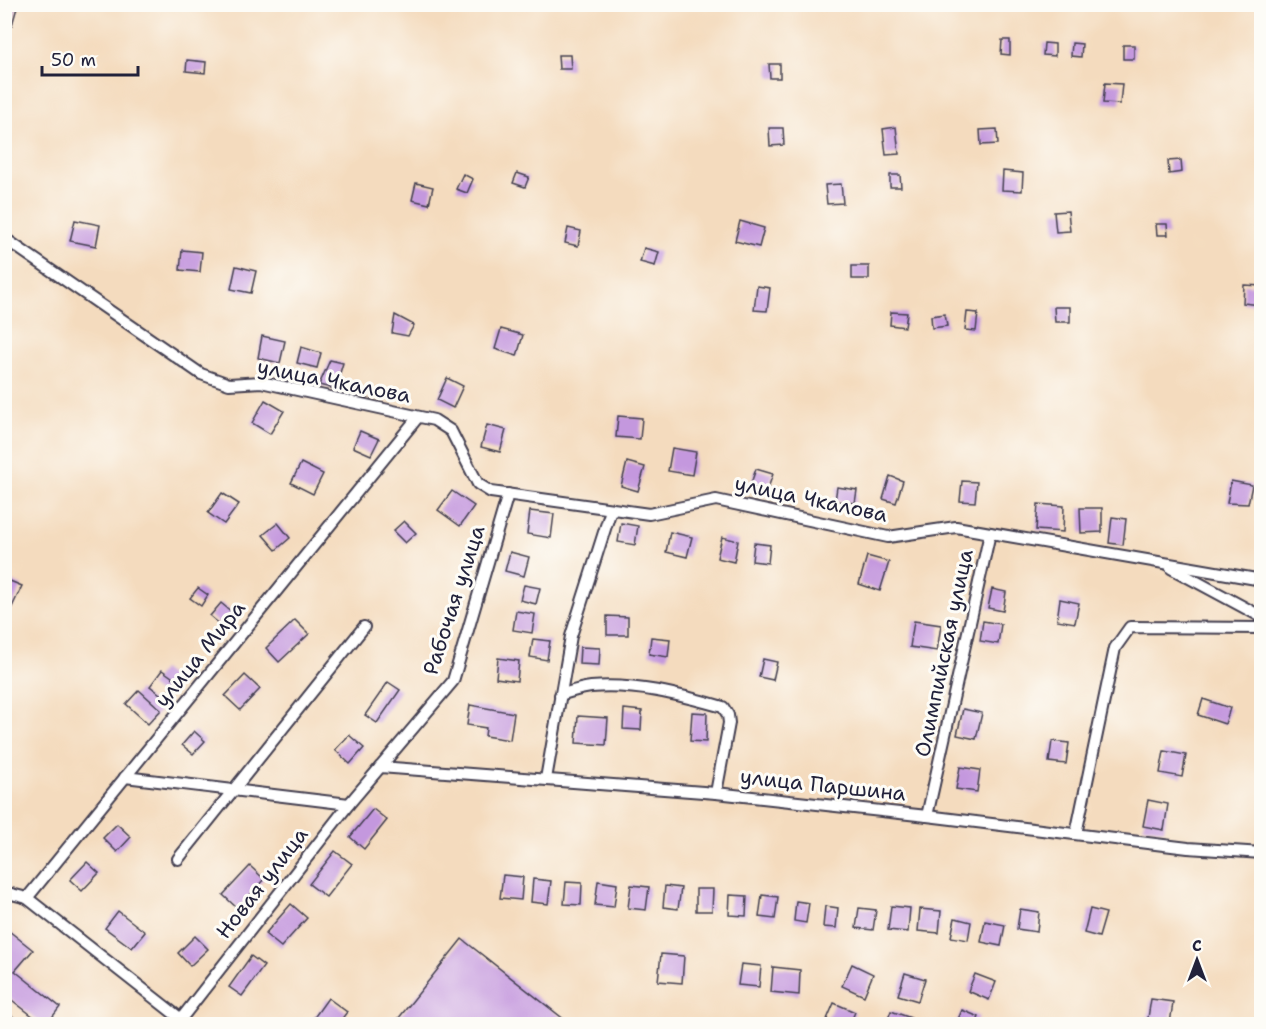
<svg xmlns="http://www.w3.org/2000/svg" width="1266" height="1029" viewBox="0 0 1266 1029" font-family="'Shantell Sans',sans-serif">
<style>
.building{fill:#c498de}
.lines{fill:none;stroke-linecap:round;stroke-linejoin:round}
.minor-casing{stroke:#423e4f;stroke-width:14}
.tertiary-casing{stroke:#423e4f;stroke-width:15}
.minor{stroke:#fff;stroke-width:10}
.tertiary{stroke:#fff;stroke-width:12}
.labels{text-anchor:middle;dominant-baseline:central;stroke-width:6;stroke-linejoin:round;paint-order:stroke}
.street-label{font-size:21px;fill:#22223b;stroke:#fdfcf7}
</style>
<rect width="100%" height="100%" fill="#fdfcf7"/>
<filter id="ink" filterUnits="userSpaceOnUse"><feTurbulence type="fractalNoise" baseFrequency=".0167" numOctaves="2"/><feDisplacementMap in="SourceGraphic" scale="12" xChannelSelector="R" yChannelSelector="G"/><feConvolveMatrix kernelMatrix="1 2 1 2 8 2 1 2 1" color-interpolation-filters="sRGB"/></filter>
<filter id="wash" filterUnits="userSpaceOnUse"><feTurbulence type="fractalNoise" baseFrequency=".008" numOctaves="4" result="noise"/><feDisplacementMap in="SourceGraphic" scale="24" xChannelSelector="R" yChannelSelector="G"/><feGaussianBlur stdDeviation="1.35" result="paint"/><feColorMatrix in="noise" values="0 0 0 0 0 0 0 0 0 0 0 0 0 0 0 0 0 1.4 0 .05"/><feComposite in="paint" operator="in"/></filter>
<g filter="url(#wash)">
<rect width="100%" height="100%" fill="#f4dbbe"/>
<g id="blocks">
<g class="building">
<polygon points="4,4 18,4 12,25 4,23"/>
<polygon points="1002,40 1010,40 1010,55 1001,54"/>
<polygon points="1044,43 1055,44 1055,56 1043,55"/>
<polygon points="1072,43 1082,44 1081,57 1071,56"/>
<rect x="1123" y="45" width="11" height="14"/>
<polygon points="558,55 570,55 571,69 559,69"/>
<polygon points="187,60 206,62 205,73 186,71"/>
<polygon points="769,64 780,64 780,78 770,78"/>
<polygon points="1105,83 1122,84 1120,104 1103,103"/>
<polygon points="896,127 899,154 886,155 883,129"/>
<polygon points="769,128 783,128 784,145 770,146"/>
<polygon points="997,129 998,144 981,145 980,130"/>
<polygon points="4,133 11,135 5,152 4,152"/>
<polygon points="1181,160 1182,172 1169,174 1168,161"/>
<polygon points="1003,171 1023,173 1022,191 1002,190"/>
<polygon points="517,173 529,177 525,187 513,183"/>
<polygon points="463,174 473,179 467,193 456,189"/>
<polygon points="890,175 900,175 901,187 890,187"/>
<polygon points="416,183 433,187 429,204 412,200"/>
<polygon points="841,184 843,203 827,204 825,185"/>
<polygon points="1068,211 1070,231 1056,232 1054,212"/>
<polygon points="75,220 100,225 96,246 70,241"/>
<polygon points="740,221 764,228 759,247 735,241"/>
<polygon points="1156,224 1167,224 1168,235 1157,235"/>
<polygon points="568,228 581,231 578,246 565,243"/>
<polygon points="644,248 659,252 655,266 640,262"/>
<polygon points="182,250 202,252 200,272 180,270"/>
<polygon points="236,266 256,271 251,293 231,289"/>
<rect x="852" y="266" width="17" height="13"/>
<polygon points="1244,285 1262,286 1261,305 1243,303"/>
<polygon points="757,286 770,288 767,311 754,310"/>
<polygon points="1054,307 1070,307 1070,322 1055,322"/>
<polygon points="891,312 907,313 905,327 890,325"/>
<polygon points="967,312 978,313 976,331 965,330"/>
<polygon points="945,314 947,326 932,328 931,316"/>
<polygon points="395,315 414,325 408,336 392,333"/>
<polygon points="501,329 523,335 517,356 495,349"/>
<polygon points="262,336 285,341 280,363 258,358"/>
<polygon points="301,347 321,353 317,368 297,363"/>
<polygon points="330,360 343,363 335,389 319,385"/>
<polygon points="447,378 463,386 453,408 437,400"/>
<polygon points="265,400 284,411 270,434 252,423"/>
<polygon points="618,416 642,418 640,439 616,437"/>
<polygon points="487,425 506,430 500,452 481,447"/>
<polygon points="360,431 379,439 371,455 353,447"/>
<polygon points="672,448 696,452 692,475 668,471"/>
<polygon points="627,462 645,467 638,491 621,486"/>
<polygon points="301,463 323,474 313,494 291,483"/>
<polygon points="756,469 773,474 767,491 750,486"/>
<polygon points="890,476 903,481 896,503 883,499"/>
<polygon points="962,481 977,482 975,502 960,501"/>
<polygon points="1231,481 1252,485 1248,504 1227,503"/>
<polygon points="837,487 857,490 855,503 835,501"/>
<polygon points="452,491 474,506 460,526 438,510"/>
<polygon points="222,493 239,504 224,524 208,513"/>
<polygon points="1038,504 1064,506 1063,532 1036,530"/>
<polygon points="1080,508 1102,508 1102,532 1081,533"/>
<polygon points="530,511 554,514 551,538 527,534"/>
<polygon points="1112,517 1126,519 1123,545 1109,543"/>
<polygon points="404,521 416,533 405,543 393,531"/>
<polygon points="278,523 290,538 276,550 263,535"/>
<polygon points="621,523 638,526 635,545 618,542"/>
<polygon points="670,532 692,537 687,557 666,552"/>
<polygon points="722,537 738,541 734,562 717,558"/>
<polygon points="754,543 770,545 768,563 752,561"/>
<polygon points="510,552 529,557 524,576 505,571"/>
<polygon points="867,556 889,562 880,591 859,584"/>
<polygon points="10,581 22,586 12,607 4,603 4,593"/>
<polygon points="524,585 540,588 536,604 520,600"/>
<polygon points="198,588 208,595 201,606 190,598"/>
<polygon points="992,589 1006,592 1003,611 988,608"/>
<polygon points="1060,599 1079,603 1075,623 1057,620"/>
<polygon points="221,603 233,613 222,626 210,616"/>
<polygon points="516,611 535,614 532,633 513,630"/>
<polygon points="607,616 628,617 628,635 607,635"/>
<polygon points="295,620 309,634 279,662 266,648"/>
<polygon points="914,621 941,625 937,651 910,647"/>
<polygon points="983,621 1001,624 998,644 980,641"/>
<polygon points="651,637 670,639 668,657 649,654"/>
<polygon points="533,639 550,641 547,660 530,657"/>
<polygon points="580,647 600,648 599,665 579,664"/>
<polygon points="498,658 519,661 517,681 496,678"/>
<polygon points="763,659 777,662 773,680 759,677"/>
<polygon points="162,670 176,680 164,697 150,686"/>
<polygon points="245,675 260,689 240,710 225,696"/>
<polygon points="388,682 400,690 377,723 365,715"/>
<polygon points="139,690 161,710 148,724 126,704"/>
<polygon points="1203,699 1230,708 1225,724 1198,715"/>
<polygon points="470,705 514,713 510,740 485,736 486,728 467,725"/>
<polygon points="624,709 642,711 641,730 623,729"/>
<polygon points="963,709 982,713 976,739 957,735"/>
<polygon points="692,712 707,713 706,742 690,741"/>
<polygon points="578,716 608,718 606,745 576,743"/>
<polygon points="194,731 205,741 193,754 182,745"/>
<polygon points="349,735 364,748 350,764 335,750"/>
<polygon points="1052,741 1069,743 1066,764 1049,762"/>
<polygon points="1164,751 1186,755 1182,777 1160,773"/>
<polygon points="960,767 980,770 977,792 956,789"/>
<polygon points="1148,800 1168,804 1164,830 1143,826"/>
<polygon points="373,809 387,820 364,849 350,837"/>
<polygon points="117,824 131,837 117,852 103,838"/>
<polygon points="335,851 352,864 326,897 309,884"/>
<polygon points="87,862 99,873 82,891 70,880"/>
<polygon points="250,866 264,879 238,909 223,895"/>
<polygon points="503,875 523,877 521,900 500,898"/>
<polygon points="533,879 551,881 548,904 531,902"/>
<polygon points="598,881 617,884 614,907 595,905"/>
<polygon points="566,882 582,883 581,905 564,904"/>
<polygon points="631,885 649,887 646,910 628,908"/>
<polygon points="665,886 681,888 678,909 663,907"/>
<polygon points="696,889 713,889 712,911 696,911"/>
<polygon points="730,895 747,896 746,916 729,915"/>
<polygon points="762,895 778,897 775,919 759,917"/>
<polygon points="796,901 809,903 806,923 794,921"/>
<polygon points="291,904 307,918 281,947 265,934"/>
<polygon points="825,906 838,908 836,928 823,927"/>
<polygon points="891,906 910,908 908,932 888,930"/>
<polygon points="859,908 876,910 873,930 856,928"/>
<polygon points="920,909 941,911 939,933 918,931"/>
<polygon points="1020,909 1039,912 1037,932 1017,929"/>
<polygon points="1090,909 1106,913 1099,937 1084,933"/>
<polygon points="118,911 145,932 132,948 105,928"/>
<polygon points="955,918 971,922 968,940 951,937"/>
<polygon points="985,921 1005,925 1001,946 981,942"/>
<polygon points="4,927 33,950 15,971 60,1007 47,1024 43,1024 4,994"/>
<polygon points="195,936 208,949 190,966 178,953"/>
<polygon points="462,939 570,1024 394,1024"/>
<polygon points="661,954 684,956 682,983 658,981"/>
<polygon points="251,956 264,966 242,996 229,987"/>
<polygon points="741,964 761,966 759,987 738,985"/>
<polygon points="852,964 873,974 864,996 842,986"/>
<polygon points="773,967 800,970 799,995 771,992"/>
<polygon points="905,973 925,979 918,1001 898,995"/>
<polygon points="975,974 996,982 989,1000 968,991"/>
<polygon points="328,998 347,1012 338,1024 321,1024 313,1019"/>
<polygon points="1151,999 1173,1002 1170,1024 1147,1024"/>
<polygon points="834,1003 855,1012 850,1024 825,1024"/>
<polygon points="962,1010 979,1017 976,1024 956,1024"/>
<polygon points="891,1011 911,1018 909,1024 886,1024"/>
</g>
</g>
</g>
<g filter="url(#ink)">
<use href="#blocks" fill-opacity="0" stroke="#423e4f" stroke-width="1.5"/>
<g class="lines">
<defs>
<g id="minor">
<polyline points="4,238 201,374 229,384 261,382 434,420 451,431 478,484 491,492 649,514 716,500 888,537 956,527 1262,580"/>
<polyline points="1171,568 1262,617"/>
<path d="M560,695C570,692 581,688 591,687C635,683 681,695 723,707L728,715L729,723L716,793"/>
<polyline points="380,767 716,793 927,816 1188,848 1262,853"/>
<polyline points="125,777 349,804"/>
<polyline points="546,779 571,636 611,510"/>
<polyline points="927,816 990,533"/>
<polyline points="1076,834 1115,648 1130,627 1262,628"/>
<polyline points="178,859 364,627"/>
<polyline points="4,892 27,898 418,417"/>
<polyline points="27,898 181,1019"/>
<polyline points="177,1024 349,804 453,681 508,494"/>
</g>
<polyline id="tertiary" points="4,1019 12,1024"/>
</defs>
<use href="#minor" class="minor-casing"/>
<use href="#tertiary" class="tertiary-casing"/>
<use href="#minor" class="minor"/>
<use href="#tertiary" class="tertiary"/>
</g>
</g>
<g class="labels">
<g class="street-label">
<text transform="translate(334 381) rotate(11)">улица Чкалова</text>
<text transform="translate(811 499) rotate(12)">улица Чкалова</text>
<text transform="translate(454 600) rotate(-72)">Рабочая улица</text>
<text transform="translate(944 653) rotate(-78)">Олимпийская улица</text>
<text transform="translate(200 654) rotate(-51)">улица Мира</text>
<text transform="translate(823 785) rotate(6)">улица Паршина</text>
<text transform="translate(262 883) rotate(-52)">Новая улица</text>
</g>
</g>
<rect width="1266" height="1029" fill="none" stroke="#fdfcf7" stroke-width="24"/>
<g transform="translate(1197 960)" stroke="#fdfcf7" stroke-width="4.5" paint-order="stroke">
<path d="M0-4.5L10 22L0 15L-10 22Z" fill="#22223b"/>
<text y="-9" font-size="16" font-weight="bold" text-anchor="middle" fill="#22223b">С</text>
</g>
<path d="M42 66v9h96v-9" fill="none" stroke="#22223b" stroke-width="3"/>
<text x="51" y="66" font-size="18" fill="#22223b" stroke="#fdfcf7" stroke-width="4.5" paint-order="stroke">50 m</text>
</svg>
